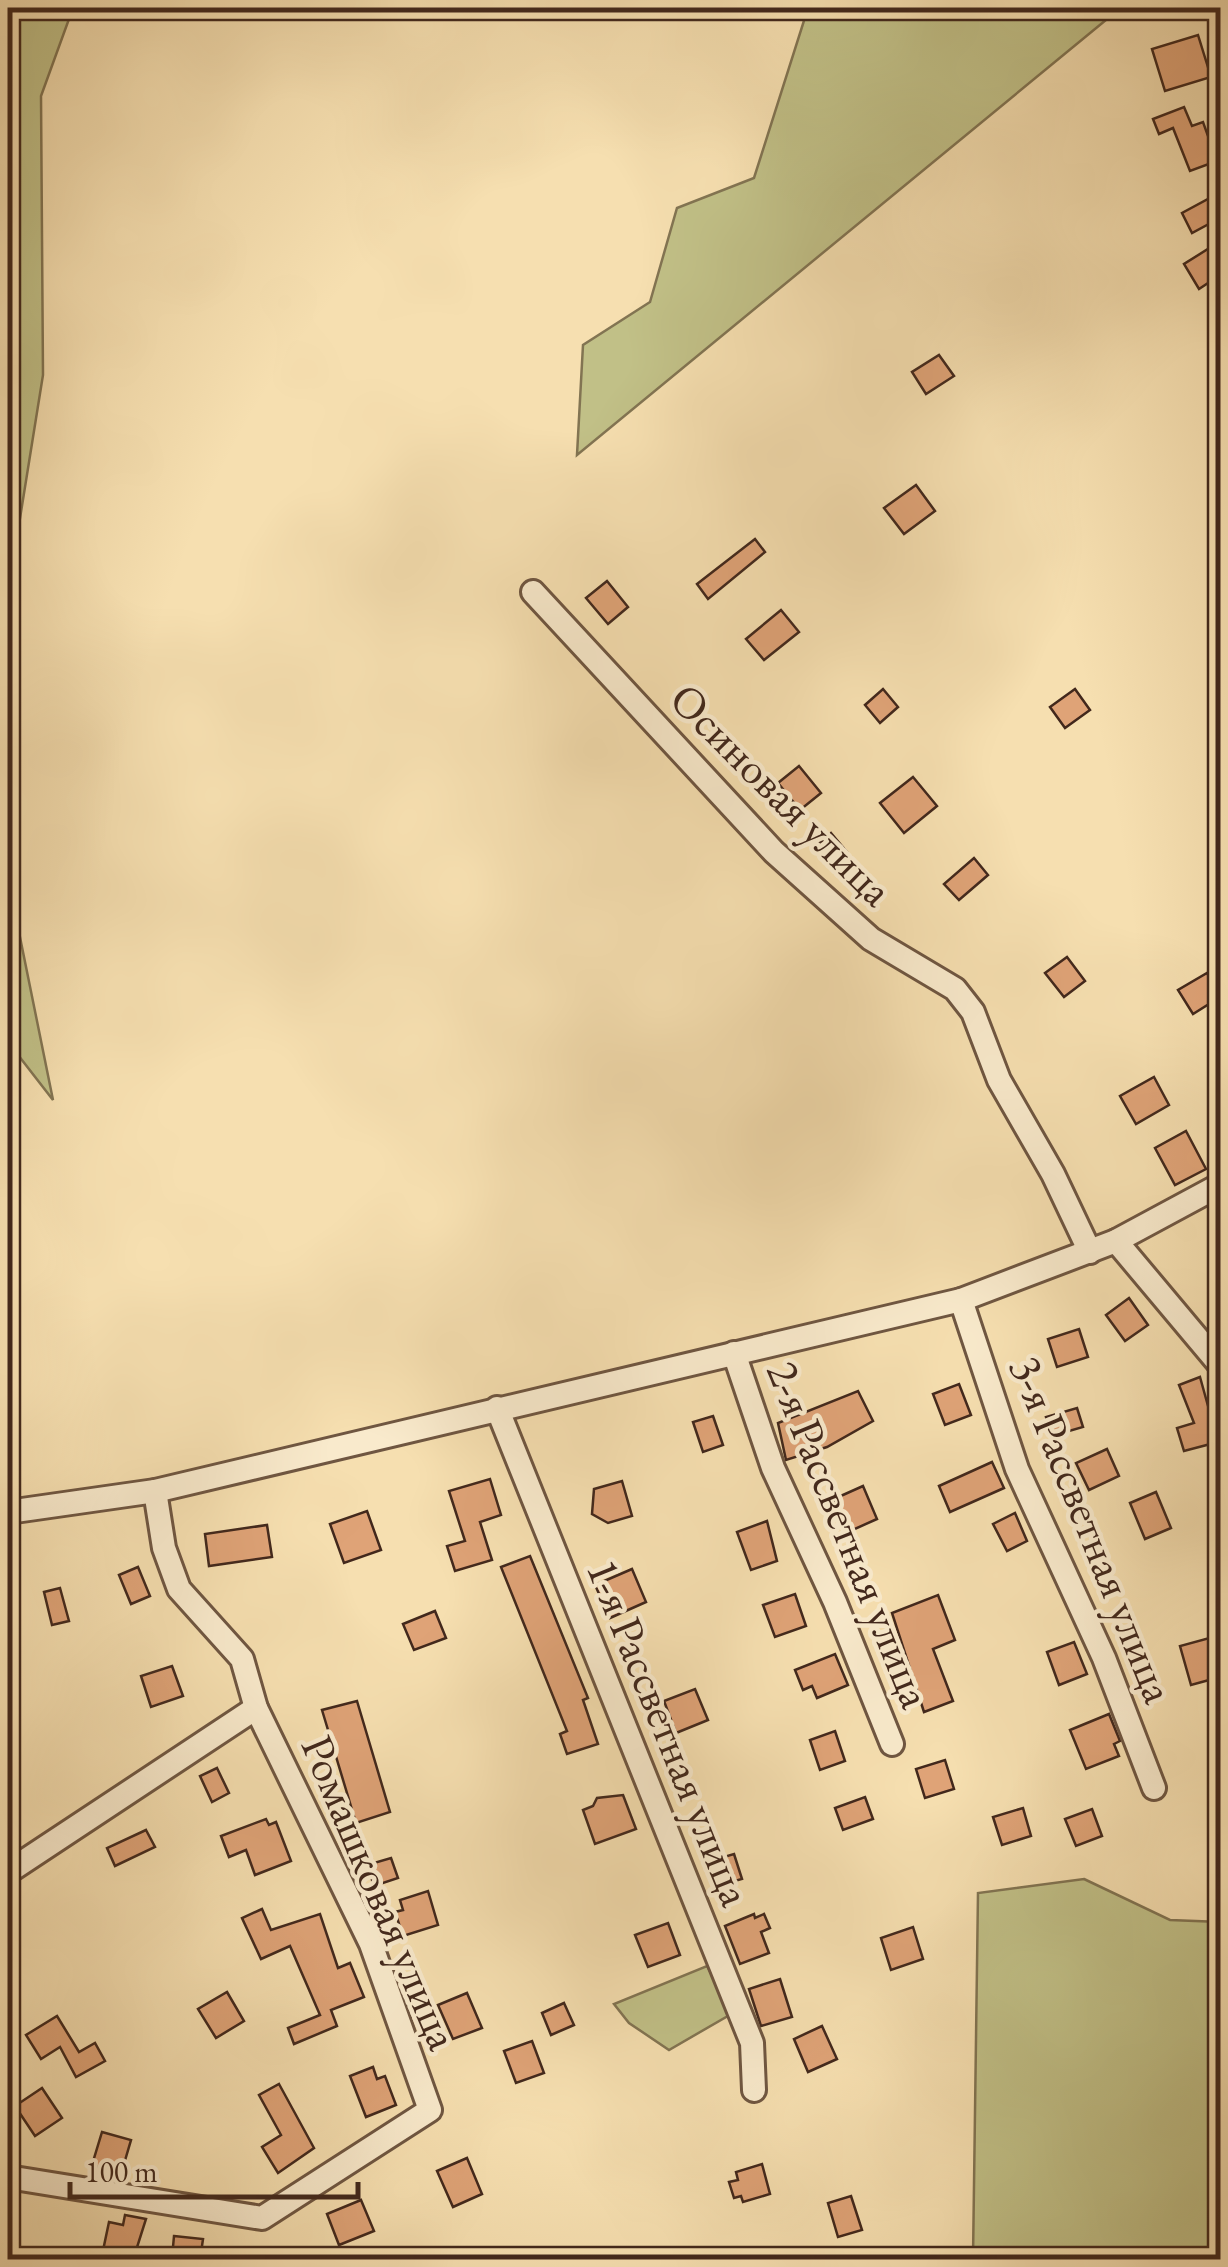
<svg xmlns="http://www.w3.org/2000/svg" width="1228" height="2267" viewBox="0 0 1228 2267" font-family="'EB Garamond',serif">
<style>
.green{fill:#c1c087;stroke:#827452;stroke-width:2.5}
.building{fill:#dfa377;stroke:#42281c;stroke-width:2.5}
.lines{fill:none;stroke-linecap:round;stroke-linejoin:round}
.minor-casing{stroke:#6f5641;stroke-width:28}
.minor{stroke:#f9eacc;stroke-width:22}
.labels{text-anchor:middle;dominant-baseline:central;stroke-width:9;stroke-linejoin:round;paint-order:stroke}
.street-label{font-size:45px;fill:#42281c;stroke:#f9eacc}
</style>
<rect width="100%" height="100%" fill="#f6dfb0"/>
<filter id="stains"><feTurbulence type="fractalNoise" baseFrequency=".002" numOctaves="4"/><feColorMatrix values="0 0 0 0 .2 0 0 0 0 .09 0 0 0 0 .02 0 0 0 .5 -.17"/></filter>
<radialGradient id="worn" r=".72"><stop offset=".6" stop-color="#630" stop-opacity="0"/><stop offset="1" stop-color="#630" stop-opacity=".3"/></radialGradient>
<g class="green">
<polygon points="8,8 73,8 41,96 43,375 8,593"/>
<polygon points="808,8 1220,8 1112,15 577,455 583,345 650,302 677,208 754,178"/>
<polygon points="8,878 53,1100 8,1042"/>
<polygon points="1084,1879 1170,1920 1220,1922 1220,2259 973,2259 978,1893"/>
<polygon points="707,1966 733,2013 669,2050 629,2023 614,2004"/>
</g>
<g class="building">
<polygon points="1198,35 1211,77 1165,91 1152,49"/>
<polygon points="1184,107 1192,126 1203,122 1217,161 1190,171 1173,128 1159,134 1153,119"/>
<polygon points="1208,199 1218,219 1192,233 1182,213"/>
<polygon points="1211,247 1220,262 1220,275 1199,289 1184,264"/>
<polygon points="939,355 954,376 926,394 912,372"/>
<polygon points="916,485 935,511 904,534 884,508"/>
<polygon points="755,539 765,552 708,599 697,584"/>
<polygon points="607,581 628,607 608,624 586,598"/>
<polygon points="781,610 799,632 764,660 746,639"/>
<polygon points="883,689 898,707 880,723 865,705"/>
<polygon points="1075,689 1090,710 1065,728 1050,707"/>
<polygon points="799,766 821,793 800,810 778,783"/>
<polygon points="913,777 937,806 904,833 880,803"/>
<polygon points="831,833 847,852 830,865 815,847"/>
<polygon points="974,858 988,875 959,900 944,884"/>
<polygon points="1067,957 1085,981 1064,997 1045,973"/>
<polygon points="1207,973 1220,997 1193,1014 1178,990"/>
<polygon points="1154,1077 1169,1105 1136,1124 1120,1096"/>
<polygon points="1186,1131 1206,1169 1175,1185 1155,1148"/>
<polygon points="1129,1298 1148,1325 1125,1341 1106,1315"/>
<polygon points="1079,1329 1088,1357 1057,1367 1048,1339"/>
<polygon points="1200,1377 1218,1442 1184,1451 1177,1428 1194,1423 1179,1385"/>
<polygon points="959,1384 971,1415 945,1425 933,1394"/>
<polygon points="858,1391 873,1421 827,1447 786,1460 778,1423"/>
<polygon points="1077,1408 1083,1427 1052,1436 1046,1417"/>
<polygon points="713,1416 723,1445 703,1452 693,1422"/>
<polygon points="1107,1449 1119,1476 1089,1490 1076,1463"/>
<polygon points="992,1462 1004,1488 950,1512 939,1486"/>
<polygon points="490,1479 501,1515 480,1522 492,1560 455,1571 447,1546 465,1541 449,1491"/>
<polygon points="622,1481 632,1516 608,1523 592,1514 594,1489"/>
<polygon points="863,1486 877,1519 848,1532 834,1499"/>
<polygon points="1156,1492 1171,1528 1145,1539 1130,1503"/>
<polygon points="367,1511 381,1550 344,1563 330,1524"/>
<polygon points="1015,1513 1027,1541 1007,1551 993,1524"/>
<polygon points="767,1521 777,1561 751,1570 737,1532"/>
<polygon points="267,1525 272,1557 209,1566 205,1534"/>
<polygon points="530,1556 588,1698 583,1700 598,1744 567,1754 560,1734 567,1731 501,1567"/>
<polygon points="138,1567 150,1596 131,1604 119,1575"/>
<polygon points="632,1569 646,1602 610,1618 595,1585"/>
<polygon points="60,1588 69,1621 52,1625 44,1592"/>
<polygon points="795,1594 806,1626 775,1637 763,1605"/>
<polygon points="938,1595 955,1640 933,1649 953,1701 924,1712 892,1613"/>
<polygon points="435,1611 446,1638 414,1650 403,1624"/>
<polygon points="1213,1637 1220,1677 1191,1685 1180,1646"/>
<polygon points="1074,1642 1087,1674 1059,1685 1047,1652"/>
<polygon points="835,1654 848,1685 817,1698 812,1686 803,1690 795,1670"/>
<polygon points="172,1666 183,1696 151,1707 141,1676"/>
<polygon points="695,1689 708,1720 676,1733 664,1701"/>
<polygon points="357,1701 390,1812 356,1823 322,1710"/>
<polygon points="1109,1714 1120,1741 1114,1744 1119,1756 1086,1769 1070,1730"/>
<polygon points="835,1731 845,1761 820,1770 810,1740"/>
<polygon points="945,1760 954,1789 925,1798 916,1769"/>
<polygon points="217,1768 229,1793 212,1802 200,1776"/>
<polygon points="623,1795 636,1829 595,1844 583,1810 593,1806 597,1798"/>
<polygon points="865,1797 873,1819 843,1830 835,1808"/>
<polygon points="1023,1808 1031,1836 1002,1845 993,1817"/>
<polygon points="1092,1809 1102,1836 1076,1846 1065,1819"/>
<polygon points="266,1819 269,1825 276,1822 291,1861 255,1875 246,1850 229,1857 221,1836"/>
<polygon points="146,1830 155,1847 115,1866 107,1848"/>
<polygon points="734,1854 742,1879 717,1886 710,1861"/>
<polygon points="391,1858 398,1878 374,1886 367,1865"/>
<polygon points="428,1891 438,1925 403,1936 395,1912 403,1910 400,1900"/>
<polygon points="262,1909 271,1930 320,1914 338,1968 350,1963 364,1997 331,2010 337,2026 294,2044 288,2028 320,2015 290,1946 261,1959 242,1918"/>
<polygon points="754,1914 755,1918 764,1914 770,1928 761,1932 769,1953 740,1964 725,1926"/>
<polygon points="668,1923 680,1955 648,1967 635,1935"/>
<polygon points="913,1927 923,1959 891,1970 881,1938"/>
<polygon points="780,1979 792,2017 761,2026 749,1989"/>
<polygon points="227,1992 244,2021 216,2038 198,2009"/>
<polygon points="467,1993 482,2028 453,2039 438,2005"/>
<polygon points="564,2003 574,2025 551,2035 542,2013"/>
<polygon points="57,2016 79,2052 95,2043 105,2061 76,2077 60,2047 41,2059 26,2035"/>
<polygon points="822,2026 837,2059 808,2072 794,2039"/>
<polygon points="532,2041 544,2073 516,2083 504,2051"/>
<polygon points="373,2067 377,2079 385,2076 396,2105 366,2117 350,2076"/>
<polygon points="279,2084 314,2148 278,2173 262,2147 281,2135 259,2095"/>
<polygon points="42,2088 62,2118 35,2136 15,2106"/>
<polygon points="102,2132 131,2140 121,2174 92,2165"/>
<polygon points="467,2158 482,2194 453,2207 437,2171"/>
<polygon points="762,2164 770,2194 743,2202 741,2196 734,2198 729,2182 738,2180 736,2172"/>
<polygon points="851,2196 862,2230 838,2237 828,2203"/>
<polygon points="361,2200 374,2231 339,2245 327,2214"/>
<polygon points="125,2215 146,2219 133,2260 101,2260 109,2222 123,2225"/>
<polygon points="174,2236 203,2239 200,2260 172,2258"/>
</g>
<g class="lines">
<defs>
<g id="minor">
<polyline points="533,592 774,852 871,939 955,989 973,1012 999,1080 1053,1174 1090,1252"/>
<polyline points="1116,1241 1220,1365"/>
<polyline points="961,1300 1017,1469 1104,1658 1154,1788"/>
<polyline points="734,1353 773,1468 835,1602 892,1744"/>
<polyline points="497,1408 752,2043 754,2090"/>
<polyline points="8,1512 155,1491 961,1300 1116,1241 1220,1185"/>
<polyline points="8,1872 256,1708"/>
<polyline points="8,2177 262,2218 430,2110 371,1944 256,1708 242,1659 179,1589 164,1548 155,1491"/>
</g>
</defs>
<use href="#minor" class="minor-casing"/>
<use href="#minor" class="minor"/>
</g>
<g class="labels">
<g class="street-label">
<text transform="translate(782 794) rotate(45)">Осиновая улица</text>
<text transform="translate(1093 1529) rotate(68)">3-я Рассветная улица</text>
<text transform="translate(850 1534) rotate(68)">2-я Рассветная улица</text>
<text transform="translate(670 1732) rotate(68)">1-я Рассветная улица</text>
<text transform="translate(381 1892) rotate(67)">Ромашковая улица</text>
</g>
</g>
<rect width="1228" height="2267" fill="none" stroke="#f6dfb0" stroke-width="40"/>
<rect x="10" y="10" width="1208" height="2247" fill="none" stroke="#42281c" stroke-width="5"/>
<rect x="20" y="20" width="1188" height="2227" fill="none" stroke="#42281c" stroke-width="2.5"/>
<path d="M70 2182v15h288v-15" fill="none" stroke="#42281c" stroke-width="5"/>
<text x="85" y="2182" font-size="30" fill="#42281c" stroke="#f9eacc" stroke-width="8" paint-order="stroke">100 m</text>
<rect width="100%" height="100%" filter="url(#stains)"/>
<rect width="100%" height="100%" fill="url(#worn)"/>
</svg>
